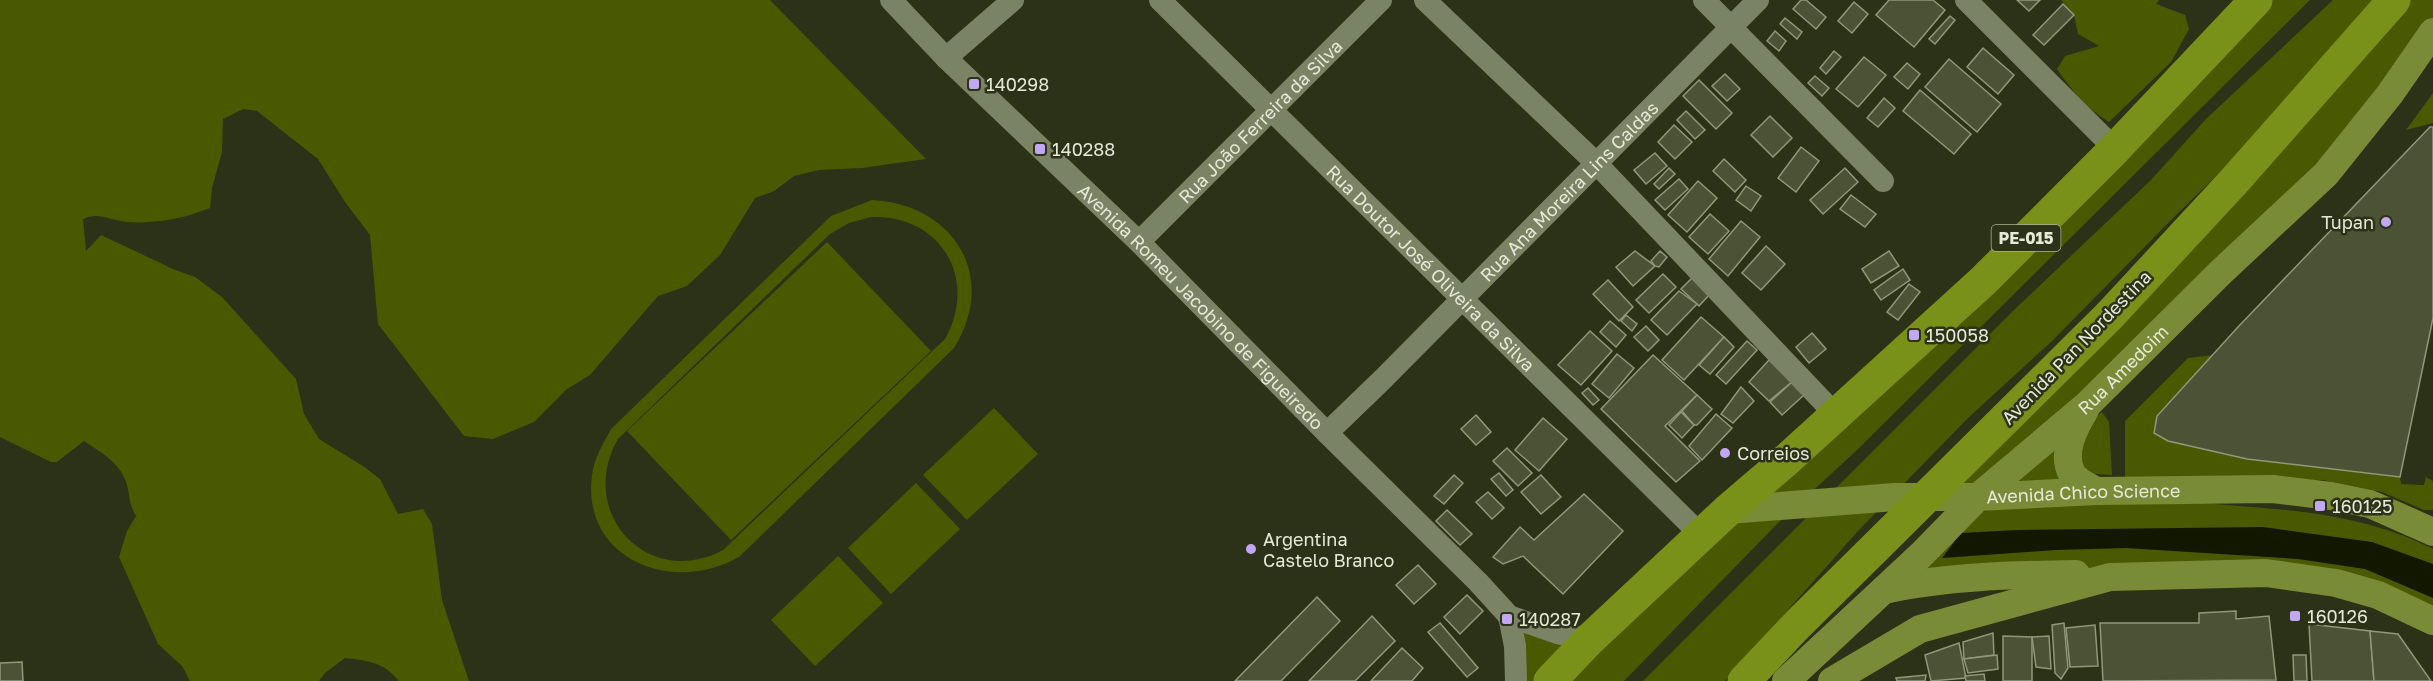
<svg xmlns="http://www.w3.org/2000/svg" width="2433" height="681" viewBox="0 0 2433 681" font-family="'Golos Text',sans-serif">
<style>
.green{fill:#495902;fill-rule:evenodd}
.water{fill:#121700}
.building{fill:#4b5236;stroke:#8f9879;stroke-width:1.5}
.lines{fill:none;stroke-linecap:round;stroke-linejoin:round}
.minor{stroke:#7b8365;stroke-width:22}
.major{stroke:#7a8b37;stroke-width:28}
.highway{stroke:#799019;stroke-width:33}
.poi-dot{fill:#c2a7f2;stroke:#2b3217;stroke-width:2}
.labels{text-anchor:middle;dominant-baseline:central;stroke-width:5;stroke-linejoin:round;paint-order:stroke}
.shield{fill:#2b3217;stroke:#acb29e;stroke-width:1.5}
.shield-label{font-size:16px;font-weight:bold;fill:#e4e9d8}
.poi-label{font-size:18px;fill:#e4e9d8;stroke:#2b3217;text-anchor:start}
.street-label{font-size:18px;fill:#e4e9d8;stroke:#2b3217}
</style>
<rect width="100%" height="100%" fill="#2b3217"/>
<g class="green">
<path d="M0,0H770L926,159L862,168L819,170L794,176L774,191L755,198L720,255L687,286L658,296L590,375L567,389L534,422L493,439L464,436L378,324L370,235L345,202L318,159L257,111L243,109L223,119L222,152L212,188L210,208C185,218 156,224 128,222C111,221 99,211 83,219L86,251L101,235L173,269L195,277L222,297L296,379L304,414L319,439L363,466L380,479L398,514L423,509L432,524L442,600L469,681H399C384,662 368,661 345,658L325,673L319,681H190L182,666L158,644L119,557L127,531L136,516C130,506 130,500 128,489C123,464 103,454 84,441L57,462H51L0,437Z"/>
<path d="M2061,0H2159L2156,4L2185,15L2189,29L2171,62L2109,122C2086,108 2072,91 2057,69L2065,56L2099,46L2078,34L2074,15Z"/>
<polygon points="2263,0 2310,0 1857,450 1778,523 1624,681 1565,681"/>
<polygon points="2333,0 2376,0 2241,152 2178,213 2052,341 1968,418 1858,531 1725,681 1643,681 2014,310 2151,180 2206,119"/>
<polygon points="2398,0 2433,0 2433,25 2327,169 1978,493 1936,494"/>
<polygon points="2433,93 2433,123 2406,130"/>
<path d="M872,200C953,204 999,276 954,348L739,557C673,595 581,560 592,475C594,458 603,444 611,429L831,216ZM871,217C940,214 979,278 945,339L723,550C648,590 576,513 618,439L830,234L849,223Z"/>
<polygon points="827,242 931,351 731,540 627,431"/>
<polygon points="2213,355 2157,416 2154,434 2168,441 2247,459 2400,477 2401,484 2424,485 2426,477 2433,481 2433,510 2424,510 2382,492 2323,480 2125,477 2125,421 2188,358"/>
<polygon points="994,408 1038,454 967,520 923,475"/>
<polygon points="2102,412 2109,422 2112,475 2094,474 2079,469 2085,426"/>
<polygon points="2074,422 2082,488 1989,493"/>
<polygon points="916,483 960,529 891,594 848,548"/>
<path d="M2200,503C2279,509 2361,512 2433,549V610L2387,586L1928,578V557L1971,514L2001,508L2092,504Z"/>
<polygon points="838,556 883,603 815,666 771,620"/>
<polygon points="1516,623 1583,641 1548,681 1516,681"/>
</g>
<polygon class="water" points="2263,527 2372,542 2433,564 2433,598 2365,569 2298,559 2126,548 2056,550 1942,558 1961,533 2017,530"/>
<g class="building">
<polygon points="1801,0 1806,0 1826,17 1816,29 1793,9"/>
<polygon points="1889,0 1933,0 1945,10 1914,47 1876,15"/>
<polygon points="2017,0 2040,0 2029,11"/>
<polygon points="1854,2 1868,14 1852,33 1838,21"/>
<polygon points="2063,4 2074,15 2044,45 2033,35"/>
<polygon points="1950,16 1955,20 1935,44 1929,39"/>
<polygon points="1785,18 1802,32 1797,39 1780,24"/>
<polygon points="1775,31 1786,41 1779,51 1767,41"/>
<polygon points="1983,48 2014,75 1998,94 1967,67"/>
<polygon points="1834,51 1841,57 1826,74 1820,68"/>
<polygon points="1864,57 1886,75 1858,107 1836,89"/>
<polygon points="1949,59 2001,104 1977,132 1925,87"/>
<polygon points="1907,63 1920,74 1908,89 1894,77"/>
<polygon points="1725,74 1740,89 1727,101 1712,86"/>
<polygon points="1815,76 1829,88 1822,96 1808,83"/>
<polygon points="1699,80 1732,113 1716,129 1683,96"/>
<polygon points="1920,90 1971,134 1954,154 1903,111"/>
<polygon points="1884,98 1895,108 1878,127 1867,118"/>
<polygon points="1686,111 1705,130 1695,139 1677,120"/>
<polygon points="1770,116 1792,138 1773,157 1751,135"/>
<polygon points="1674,125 1692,142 1675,159 1658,142"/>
<polygon points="2430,127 2433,127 2433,318 2400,477 2247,459 2168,441 2154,433 2157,416 2238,327"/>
<polygon points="1801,147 1819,161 1796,192 1778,178"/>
<polygon points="1655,153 1667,166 1646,184 1634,170"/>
<polygon points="1724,159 1746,180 1735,192 1713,171"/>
<polygon points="1669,168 1675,174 1659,189 1654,184"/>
<polygon points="1845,168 1858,182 1823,214 1810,200"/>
<polygon points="1679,179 1688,189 1665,210 1655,200"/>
<polygon points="1698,181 1717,198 1687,232 1668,215"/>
<polygon points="1746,186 1761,196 1751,211 1736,200"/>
<polygon points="1851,195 1876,214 1865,227 1840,209"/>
<polygon points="1710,214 1729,231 1708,254 1689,237"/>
<polygon points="1741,221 1760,237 1728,276 1709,259"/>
<polygon points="1766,246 1785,264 1761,290 1742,273"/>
<polygon points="1635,251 1655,266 1633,286 1616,267"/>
<polygon points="1660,251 1667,257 1659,267 1655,266 1651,261"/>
<polygon points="1889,251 1899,266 1871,283 1862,269"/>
<polygon points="1903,269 1910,280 1881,300 1874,290"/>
<polygon points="1663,274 1676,287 1649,313 1636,300"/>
<polygon points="1693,277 1711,293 1699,306 1681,289"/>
<polygon points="1608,280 1633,307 1619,321 1593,294"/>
<polygon points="1909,284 1920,292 1898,320 1887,312"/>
<polygon points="1679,291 1697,304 1667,335 1651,320"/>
<polygon points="1626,315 1637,324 1632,331 1621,321"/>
<polygon points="1701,317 1724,337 1684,380 1662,360"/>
<polygon points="1610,321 1626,335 1616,347 1600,332"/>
<polygon points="1646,326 1659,340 1648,351 1634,337"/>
<polygon points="1590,331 1612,351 1581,385 1558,365"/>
<polygon points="1812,333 1826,349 1809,363 1796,347"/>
<polygon points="1724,337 1734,347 1710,374 1699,365"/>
<polygon points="1747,341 1757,350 1726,384 1716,375"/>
<polygon points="1617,354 1634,368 1609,398 1592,384"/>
<polygon points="1653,355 1697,395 1665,426 1700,461 1676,482 1601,409"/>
<polygon points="1769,360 1792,382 1769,401 1749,382"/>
<polygon points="1792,382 1804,395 1782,415 1770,402"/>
<polygon points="1741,387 1754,401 1733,423 1721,414"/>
<polygon points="1588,388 1599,400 1593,405 1582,393"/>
<polygon points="1697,395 1712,409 1697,425 1694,425 1682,411"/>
<polygon points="1681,412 1694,425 1682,438 1669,425"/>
<polygon points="1716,414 1732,428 1702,460 1689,446"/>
<polygon points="1476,415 1491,432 1476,445 1461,429"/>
<polygon points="1543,418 1567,439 1539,471 1515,450"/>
<polygon points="1507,448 1532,473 1518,486 1493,461"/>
<polygon points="1499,473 1513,490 1506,496 1491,479"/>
<polygon points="1454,475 1463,483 1444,504 1434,496"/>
<polygon points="1541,475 1561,497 1541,514 1521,492"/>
<polygon points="1488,492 1504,508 1492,519 1476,502"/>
<polygon points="1584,494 1623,531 1563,594 1523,556 1503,564 1493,557 1520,527 1534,540"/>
<polygon points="1447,510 1472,534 1460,545 1436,521"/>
<polygon points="1418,565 1436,584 1414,604 1396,585"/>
<polygon points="1467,595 1483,611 1460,634 1444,617"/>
<polygon points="1317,597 1340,621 1281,681 1235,681"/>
<polygon points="2236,611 2236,619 2269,616 2276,680 2103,681 2100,623 2199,623 2199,613"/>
<polygon points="1372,616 1395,641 1355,681 1309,681"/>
<polygon points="1440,623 1478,668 1467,677 1428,632"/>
<polygon points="2064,623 2068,668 2061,679 2055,673 2052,625"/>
<polygon points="2309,624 2370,631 2374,681 2312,681"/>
<polygon points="2095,625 2098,666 2070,667 2066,628"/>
<polygon points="2370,631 2398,634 2431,681 2374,681"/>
<polygon points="1993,633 1994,655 1964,659 1963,642"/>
<polygon points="2003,636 2032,637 2032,681 2003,681"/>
<polygon points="2049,636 2051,669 2036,667 2032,637"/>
<polygon points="1959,643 1966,678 1931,681 1925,655"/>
<polygon points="1402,648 1423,668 1412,681 1371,681"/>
<polygon points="1997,655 1998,669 1968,673 1964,659"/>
<polygon points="2293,655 2306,655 2307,681 2294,681"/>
<polygon points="22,662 23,681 0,681 0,663"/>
<polygon points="1984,674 1985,681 1966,681 1965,676"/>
<polygon points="1926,675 1925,681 1897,681 1896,678"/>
</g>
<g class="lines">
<g class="minor">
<path id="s1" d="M891,0L946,58L1139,242L1327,433L1478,582L1509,616L1557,633L1589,640"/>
<path id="s2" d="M1160,0L1701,535"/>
<polyline points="1425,0 1596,163 1835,414"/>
<polyline points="1704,0 1883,181"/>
<polyline points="1966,0 2115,149"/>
<polyline points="946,58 1013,0"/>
<path id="s3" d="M1139,242L1381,0"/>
<path id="s4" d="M1327,433L1383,379L1758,0"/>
<polyline points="1509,616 1515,646 1516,681"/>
</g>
<g class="major">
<path d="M2085,410C2074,428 2061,453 2072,474C2077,482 2088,486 2096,491"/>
<path id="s5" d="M1728,510L1895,497H1978L2096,491L2273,489L2331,496L2370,504L2433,532"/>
<path d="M1884,590C1946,576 2013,575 2076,574"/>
<path id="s6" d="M1786,681L1921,555L1978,497L2087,405L2221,272L2326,174L2390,94L2433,32"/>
<polyline points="1832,681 1920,629 2110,577 2266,573 2336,583 2378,595 2433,621"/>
</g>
<g class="highway">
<polyline points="1550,681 1589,640 1728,510 1783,463 1983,281 2115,149 2256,0"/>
<polyline points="1744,681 1798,624 2110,315 2236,179 2394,0"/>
</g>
</g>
<g class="poi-dot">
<rect x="968" y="78" width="12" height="12" rx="3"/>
<rect x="1034" y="143" width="12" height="12" rx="3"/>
<circle cx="2386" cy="222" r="6"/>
<rect x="1908" y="329" width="12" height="12" rx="3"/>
<circle cx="1725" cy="453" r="6"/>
<rect x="2314" y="500" width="12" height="12" rx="3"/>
<circle cx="1251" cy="549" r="6"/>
<rect x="2289" y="610" width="12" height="12" rx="3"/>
<rect x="1501" y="613" width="12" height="12" rx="3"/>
</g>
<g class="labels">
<rect class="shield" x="1991.5" y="225" width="69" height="26" rx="4.5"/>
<g class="shield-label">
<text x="2026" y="238">PE-015</text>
</g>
<g class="poi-label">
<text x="986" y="84">140298</text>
<text x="1052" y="149">140288</text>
<text x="2374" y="222" text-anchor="end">Tupan</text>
<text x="1926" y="335">150058</text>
<text x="1737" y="453">Correios</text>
<text x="2332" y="506">160125</text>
<text x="1263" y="539">Argentina<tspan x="1263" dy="21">Castelo Branco</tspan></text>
<text x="2307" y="616">160126</text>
<text x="1519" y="619">140287</text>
</g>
<g class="street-label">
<text stroke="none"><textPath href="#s3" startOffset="171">Rua João Ferreira da Silva</textPath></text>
<text stroke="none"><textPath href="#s4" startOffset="342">Rua Ana Moreira Lins Caldas</textPath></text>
<text stroke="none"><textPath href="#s2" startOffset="381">Rua Doutor José Oliveira da Silva</textPath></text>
<text stroke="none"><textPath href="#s1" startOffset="436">Avenida Romeu Jacobino de Figueiredo</textPath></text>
<text transform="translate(2076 347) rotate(-46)">Avenida Pan Nordestina</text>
<text stroke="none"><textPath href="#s6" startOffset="459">Rua Amedoim</textPath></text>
<text stroke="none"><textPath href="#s5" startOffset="356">Avenida Chico Science</textPath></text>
</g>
</g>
</svg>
